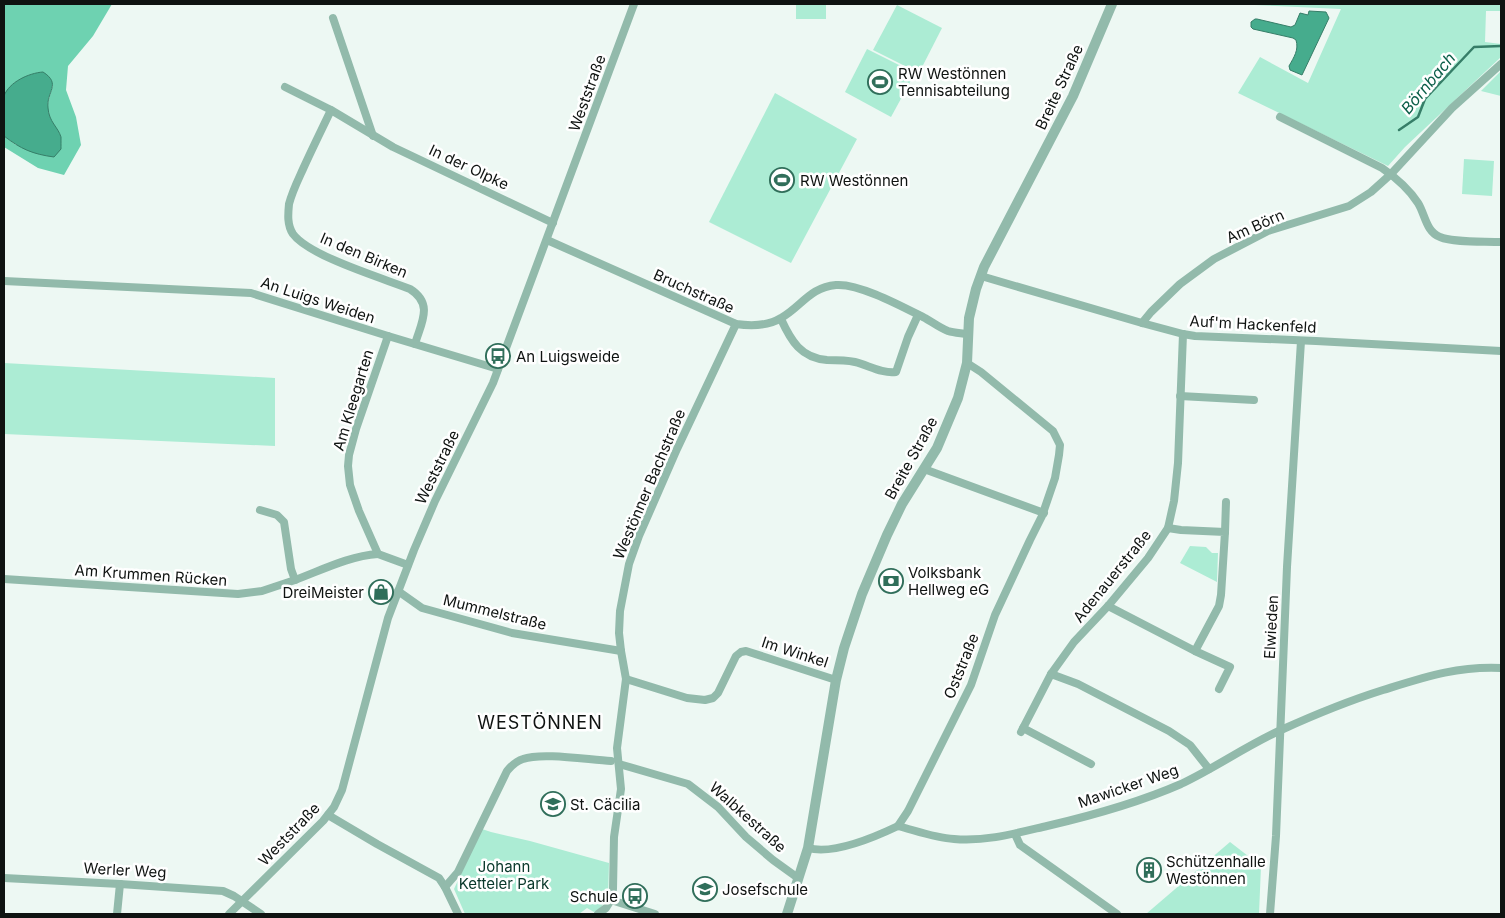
<svg xmlns="http://www.w3.org/2000/svg" width="1505" height="918" viewBox="0 0 1505 918" font-family="Inter,sans-serif">
<style>
.green{fill:#acecd4}
.forest{fill:#6ed2b1}
.water{fill:#46ac8d;stroke:#367e68}
.lines{fill:none;stroke-linecap:round;stroke-linejoin:round}
.stream{stroke:#367e68;stroke-width:2.5}
.minor{stroke:#92baab;stroke-width:8}
.tertiary{stroke:#92baab;stroke-width:10}
.labels{text-anchor:middle;dominant-baseline:central;stroke-width:5;stroke-linejoin:round;paint-order:stroke}
.poi-label{font-size:15px;fill:#0f1311;stroke:#fff;text-anchor:start}
.street-label{font-size:15px;fill:#0f1311;stroke:#fff}
.park-label{font-size:15px;fill:#08372a;stroke:#fff}
.water-label{font-size:16px;font-style:italic;fill:#0a5e48;stroke:#fff}
.quarter-label{font-size:18px;letter-spacing:1px;fill:#0f1311;stroke:#fff}
</style>
<rect width="100%" height="100%" fill="#edf8f3"/>
<g class="green">
<rect x="796" y="4" width="30" height="15"/>
<polygon points="1231,4 1501,4 1501,11 1486,11 1485,42 1501,44 1501,57 1405,147 1388,166 1238,93 1260,57 1308,83 1341,9"/>
<polygon points="897,5 942,28 919,73 873,50"/>
<polygon points="867,49 915,73 891,117 845,92"/>
<polygon points="1501,71 1501,96 1481,91"/>
<polygon points="775,93 857,139 791,263 709,222"/>
<polygon points="1464,159 1494,161 1492,196 1462,194"/>
<polygon points="4,363 275,378 275,446 4,434"/>
<polygon points="1190,546 1206,547 1212,553 1218,553 1217,582 1180,563"/>
<polygon points="482,829 491,832 530,841 609,863 608,899 599,909 594,912 587,908 579,914 465,914 454,889"/>
<polygon points="1230,842 1261,866 1259,914 1146,914"/>
</g>
<polygon class="forest" points="4,4 112,4 93,36 68,66 66,90 76,117 81,145 64,175 38,168 4,147 4,136 16,145 61,137 51,121 47,106 53,85 15,82 4,96"/>
<g class="water">
<path d="M1309,11L1326,12L1329,18L1302,75L1290,70L1289,66C1294,57 1299,50 1296,40L1293,38L1253,29L1251,27V22L1255,19H1257L1291,27L1295,25L1300,13L1308,15Z"/>
<path d="M43,72C62,84 46,92 48,108C49,122 58,127 61,137C61,141 61,146 61,149L54,157C32,154 21,149 4,136C4,128 2,102 4,96C9,82 29,73 43,72Z"/>
</g>
<g class="lines">
<polyline class="stream" points="1399,130 1418,117 1425,99 1474,47 1501,46"/>
<g class="minor">
<polyline points="333,18 373,136"/>
<polyline points="285,87 331,110 393,147 553,223"/>
<path d="M331,110C322,129 312,149 303,169C298,180 292,192 289,204C288,214 287,225 293,234C309,256 382,278 410,289C434,304 421,323 415,344"/>
<path d="M1280,117L1382,168C1395,177 1409,189 1418,203C1425,214 1426,232 1440,237C1454,243 1485,241 1501,242"/>
<path d="M547,240L736,324C750,326 768,326 781,318C801,307 810,287 836,285C859,283 903,307 925,318C932,322 940,328 948,331C954,333 961,333 967,334"/>
<polyline points="981,276 1142,323 1183,334 1195,336 1316,341 1501,351"/>
<polyline points="4,281 251,293 388,336 498,369"/>
<path d="M781,319C791,341 801,358 827,360C837,360 846,360 855,362C868,365 882,374 896,372L908,337L918,315"/>
<polyline points="1142,323 1151,312 1180,284 1214,259 1268,231 1349,206 1371,192 1391,174 1452,108 1501,64"/>
<polyline points="388,336 356,429 349,455 348,466 350,485 359,511 378,554 408,565"/>
<polyline points="1180,396 1254,400"/>
<polyline points="924,469 1044,513"/>
<path d="M260,510L277,515L284,522L291,569L295,580C322,570 349,556 378,554"/>
<polyline points="1168,528 1181,530 1225,532 1221,595 1219,606 1195,651 1230,667 1219,689"/>
<polyline points="1225,532 1226,502"/>
<polyline points="4,579 238,594 262,591 295,580"/>
<polyline points="398,591 422,608 512,633 621,651"/>
<polyline points="1108,606 1195,651"/>
<polyline points="1051,674 1078,684 1169,731 1190,745 1209,769"/>
<polyline points="626,679 687,698 705,700 713,698 718,693 736,656 741,652 746,651 836,680"/>
<polyline points="1023,728 1091,764"/>
<polyline points="1021,732 1051,674 1074,642 1108,606 1148,558 1168,528 1174,501 1178,463 1183,334"/>
<polyline points="619,764 688,784 718,807 746,837 773,860 798,878"/>
<polyline points="328,815 377,844 439,878 445,887 458,914"/>
<polyline points="898,826 908,811 971,685 995,615 1030,540 1042,516 1055,478 1059,455 1060,445 1053,431 981,372 967,363"/>
<polyline points="1015,834 1020,845 1117,914"/>
<path d="M808,848C833,855 875,837 898,826C917,831 935,838 954,839C985,842 1017,833 1047,826C1090,816 1140,802 1181,784C1215,768 1246,746 1281,730C1314,715 1348,701 1383,690C1425,677 1457,666 1501,668"/>
<polyline points="4,878 120,884 223,891 234,896 261,914"/>
<path d="M445,887L458,872L507,771C512,765 516,761 523,759C542,752 589,760 611,761"/>
<polyline points="611,900 655,914"/>
<polyline points="117,914 120,884"/>
<polyline points="229,914 323,821 334,807 342,790 388,618 414,550 435,501 493,383 634,4"/>
<polyline points="598,914 606,908 611,900 613,889 614,837 621,789 617,748 626,679 621,651 619,633 620,611 629,564 639,536 677,449 736,324"/>
<polyline points="1270,914 1276,836 1287,567 1301,341"/>
</g>
<polyline class="tertiary" points="787,914 808,848 836,680 844,648 862,594 887,535 902,504 937,448 958,398 967,363 969,318 976,289 984,267 1073,96 1112,4"/>
</g>
<defs>
<symbol id="stadium-ring" viewBox="-11 -11 22 22"><circle r="9.5" fill="#fff" stroke="#306e5a" stroke-width="1.5"/><path d="M0-5a6.5 5 0 1 0 0 10a6.5 5 0 1 0 0-10ZM-3.5-1.8h7v3.6h-7Z" fill="#306e5a"/></symbol>
<symbol id="bus-ring" viewBox="-11 -11 22 22"><circle r="9.5" fill="#fff" stroke="#306e5a" stroke-width="1.5"/><path d="M-5-6H5V4H4V6H2V4H-2V6H-4V4H-5ZM-3.5-4V0h7V-4ZM-3.5 1.2v1.5H-2V1.2ZM2 1.2v1.5H3.5V1.2Z" fill="#306e5a"/></symbol>
<symbol id="bank-ring" viewBox="-11 -11 22 22"><circle r="9.5" fill="#fff" stroke="#306e5a" stroke-width="1.5"/><path d="M-6-4H6V4H-6ZM0-2.3a2.3 2.3 0 1 0 0 4.6a2.3 2.3 0 1 0 0-4.6Z" fill="#306e5a"/></symbol>
<symbol id="shop-ring" viewBox="-11 -11 22 22"><circle r="9.5" fill="#fff" stroke="#306e5a" stroke-width="1.5"/><path d="M-5-2.5h2.3a2.7 3.5 0 0 1 5.4 0H5L5.5 6h-11ZM-1.5-2.5h3a1.5 2.3 0 0 0-3 0Z" fill="#306e5a"/></symbol>
<symbol id="school-ring" viewBox="-11 -11 22 22"><circle r="9.5" fill="#fff" stroke="#306e5a" stroke-width="1.5"/><path d="M0-5L7-2L0 1L-7-2ZM-4 1L0 2.5L4 1V4Q0 6-4 4Z" fill="#306e5a"/></symbol>
<symbol id="building-ring" viewBox="-11 -11 22 22"><circle r="9.5" fill="#fff" stroke="#306e5a" stroke-width="1.5"/><path d="M-4-6H4V6H1V3H-1V6H-4ZM-2.5-4.3h1.7v1.8h-1.7ZM.8-4.3h1.7v1.8H.8ZM-2.5-1h1.7V.8h-1.7ZM.8-1h1.7V.8H.8Z" fill="#306e5a"/></symbol>
</defs>
<g fill-rule="evenodd">
<use href="#stadium-ring" x="866" y="68" width="28" height="28"/>
<use href="#stadium-ring" x="768" y="166" width="28" height="28"/>
<use href="#bus-ring" x="484" y="342" width="28" height="28"/>
<use href="#bank-ring" x="877" y="567" width="28" height="28"/>
<use href="#shop-ring" x="367" y="578" width="28" height="28"/>
<use href="#school-ring" x="539" y="790" width="28" height="28"/>
<use href="#building-ring" x="1135" y="856" width="28" height="28"/>
<use href="#school-ring" x="691" y="875" width="28" height="28"/>
<use href="#bus-ring" x="621" y="882" width="28" height="28"/>
</g>
<g class="labels">
<g class="poi-label">
<text x="898" y="73">RW Westönnen<tspan x="898" dy="17">Tennisabteilung</tspan></text>
<text x="800" y="180">RW Westönnen</text>
<text x="516" y="356">An Luigsweide</text>
<text x="908" y="572">Volksbank<tspan x="908" dy="17">Hellweg eG</tspan></text>
<text x="364" y="592" text-anchor="end">DreiMeister</text>
<text x="570" y="804">St. Cäcilia</text>
<text x="1166" y="861">Schützenhalle<tspan x="1166" dy="17">Westönnen</tspan></text>
<text x="722" y="889">Josefschule</text>
<text x="618" y="896" text-anchor="end">Schule</text>
</g>
<g class="street-label">
<text transform="translate(1059 87) rotate(-65)">Breite Straße</text>
<text transform="translate(587 93) rotate(-70)">Weststraße</text>
<text transform="translate(469 167) rotate(25)">In der Olpke</text>
<text transform="translate(1255 226) rotate(-24)">Am Börn</text>
<text transform="translate(364 255) rotate(23)">In den Birken</text>
<text transform="translate(694 291) rotate(24)">Bruchstraße</text>
<text transform="translate(318 300) rotate(18)">An Luigs Weiden</text>
<text transform="translate(1253 324) rotate(3)">Auf'm Hackenfeld</text>
<text transform="translate(353 400) rotate(-73)">Am Kleegarten</text>
<text transform="translate(911 458) rotate(-61)">Breite Straße</text>
<text transform="translate(437 467) rotate(-64)">Weststraße</text>
<text transform="translate(649 484) rotate(-67)">Westönner Bachstraße</text>
<text transform="translate(151 575) rotate(4)">Am Krummen Rücken</text>
<text transform="translate(1112 576) rotate(-51)">Adenauerstraße</text>
<text transform="translate(495 612) rotate(14)">Mummelstraße</text>
<text transform="translate(1271 627) rotate(-87)">Elwieden</text>
<text transform="translate(795 652) rotate(18)">Im Winkel</text>
<text transform="translate(961 666) rotate(-68)">Oststraße</text>
<text transform="translate(1128 786) rotate(-19)">Mawicker Weg</text>
<text transform="translate(748 817) rotate(42)">Walbkestraße</text>
<text transform="translate(289 834) rotate(-46)">Weststraße</text>
<text transform="translate(125 870) rotate(3)">Werler Weg</text>
</g>
<g class="park-label">
<text x="504" y="866">Johann<tspan x="504" dy="17">Ketteler Park</tspan></text>
</g>
<g class="water-label">
<text transform="translate(1428 83) rotate(-50)">Börnbach</text>
</g>
<g class="quarter-label">
<text x="540" y="722">WESTÖNNEN</text>
</g>
</g>
<rect width="1505" height="918" fill="none" stroke="#0f1311" stroke-width="10"/>
</svg>
